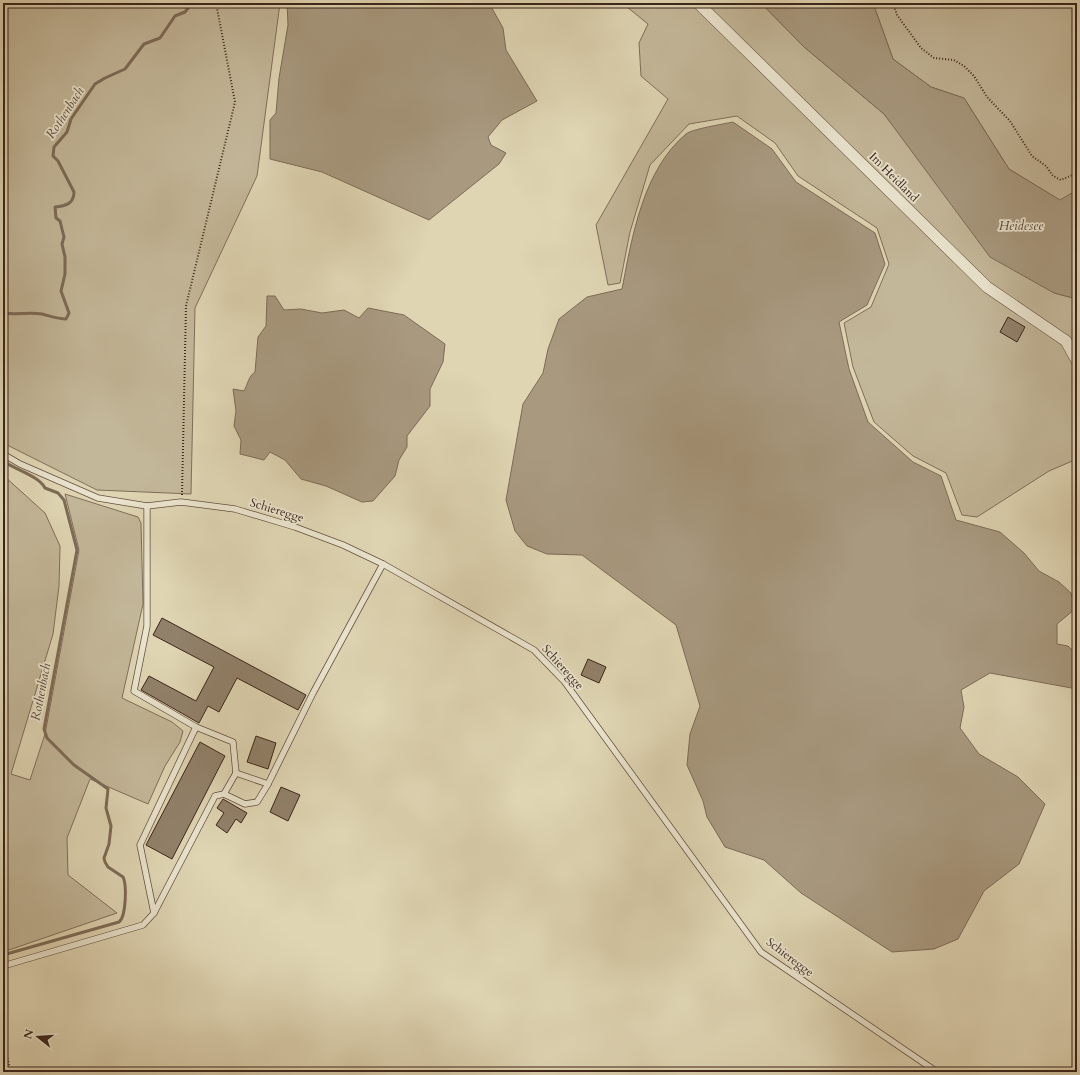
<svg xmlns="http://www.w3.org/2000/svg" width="1080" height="1075" viewBox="0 0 1080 1075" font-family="Cardo,serif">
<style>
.green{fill:#c3b799;stroke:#806e5a}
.water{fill:#a8997f;stroke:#7d6b57}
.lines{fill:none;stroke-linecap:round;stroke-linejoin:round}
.stream{stroke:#7d6b57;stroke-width:3}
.building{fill:#91816a;stroke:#3c251a}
.service-casing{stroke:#655140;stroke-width:7}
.minor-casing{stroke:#655140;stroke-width:12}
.path{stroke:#3c251a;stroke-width:2;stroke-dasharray:1 2;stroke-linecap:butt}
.service{stroke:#eae4ce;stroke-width:5.5}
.minor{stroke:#eae4ce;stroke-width:11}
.labels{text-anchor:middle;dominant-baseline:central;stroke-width:3.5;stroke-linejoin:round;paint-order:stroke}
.street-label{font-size:12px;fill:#3c251a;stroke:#eae4ce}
.water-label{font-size:13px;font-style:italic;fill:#5c4838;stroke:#eae4ce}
</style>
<rect width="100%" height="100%" fill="#dfd5b3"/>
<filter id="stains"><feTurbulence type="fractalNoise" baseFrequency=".005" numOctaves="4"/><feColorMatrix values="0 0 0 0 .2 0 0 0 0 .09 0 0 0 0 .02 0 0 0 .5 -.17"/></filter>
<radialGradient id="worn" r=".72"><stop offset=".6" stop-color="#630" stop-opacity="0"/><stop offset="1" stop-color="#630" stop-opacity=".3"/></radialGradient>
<g class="green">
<polygon points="3,3 280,3 257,176 195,308 191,494 97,490 3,443"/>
<polygon points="622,3 761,3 803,46 884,114 920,160 1054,293 1077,299 1077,459 1049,471 977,517 962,515 946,473 913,456 874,422 853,367 844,323 871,307 889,264 877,228 798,176 775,143 737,116 689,124 650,165 630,232 620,283 608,285 596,225 668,99 641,76 639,43 648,24"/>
<polygon points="873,3 1077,3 1077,190 1061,201 1009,169 964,98 931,87 893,59"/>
<polygon points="3,475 45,513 60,546 59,586 53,634 11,774 30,780 45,734 79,550 65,494 138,517 141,523 143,604 122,698 172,722 183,731 180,742 165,766 148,804 90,779 67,838 68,875 117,913 3,952"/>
</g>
<g class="water">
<polygon points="287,3 489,3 503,28 506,50 537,101 502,120 488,137 491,145 506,153 499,164 429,220 322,172 270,159 270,120 276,113 279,78 288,25"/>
<polygon points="761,3 873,3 893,59 931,87 964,98 1009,169 1060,200 1077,190 1077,299 1054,293 990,257 884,114 803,46"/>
<path d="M733,122L772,149L796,182L875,233L885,264L867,305L839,322L849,369L868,422L913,462L941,476L956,520L1000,532L1024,553L1039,571L1059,582L1071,593L1075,609L1057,624V644L1068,646L1077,655V689L990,673L961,690L964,707L960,728L979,754L1018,777L1045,804L1019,864L984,891L958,939L934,949L892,952L801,893L764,860L725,847L707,817L703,801L687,765L690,734L700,706L676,625L582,555L547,554L527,546L515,531L506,500L523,404L543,373L548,349L559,319L587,297L622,289C632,237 643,170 686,134C692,129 724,124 733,122Z"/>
<path d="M267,296H275L284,310L301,309L322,313L344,310L359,318L368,308L404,315L445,344L443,362L430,389V406L407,436V447L399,460L395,476L373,501L362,502L326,486L301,479L285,460L270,452L264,460L240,454L241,440L234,426L236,411L233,389L244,391C248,384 248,377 255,372L258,337L266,326Z"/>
</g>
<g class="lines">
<g class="stream">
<path d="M3,313C16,315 29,312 42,314C50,316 58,319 66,319L69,313L61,291L65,274V257L62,244L64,237L60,221L56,218L55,207C65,206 74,204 74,192L58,161L53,156L54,147L67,132L71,119L95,84L105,78L125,69L144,44L160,38L175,16L185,12L192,3"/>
<path d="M3,461C16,470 39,476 45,488L58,493L64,500L77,550L44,729L47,738L74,765L108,789L106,808L111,826L109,844L104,858L105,862L108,867L123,877C127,885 126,917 119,922L3,955"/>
</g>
</g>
<g class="building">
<polygon points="1008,317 1025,327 1017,342 1000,332"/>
<polygon points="162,618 306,695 298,710 237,678 219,712 208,706 199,723 141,690 149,676 196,701 214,667 153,635"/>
<polygon points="588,659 606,667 599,683 581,675"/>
<polygon points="256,736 276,743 268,769 247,762"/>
<polygon points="200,742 225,756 172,859 146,845"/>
<polygon points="281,787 300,795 288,821 270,812"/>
<polygon points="223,799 247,813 241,823 236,819 227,833 216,825 224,813 217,808"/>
</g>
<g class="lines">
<defs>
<g id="service">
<polyline points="3,454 20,464 98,498 147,506 181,502 235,509 295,527 343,545 383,564 534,650 564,681 761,952 937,1072"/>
<polyline points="147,506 147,626 134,691 196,727 233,742 236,773 224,794"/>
<polyline points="236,773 268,784 313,693 383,564"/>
<polyline points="154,913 215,796 224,794 245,804 257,802 268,784"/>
<polyline points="3,966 143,925 154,913 140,845 196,727"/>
</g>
<polyline id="minor" points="698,3 987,287 1066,341 1077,361"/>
</defs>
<use href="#service" class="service-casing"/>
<use href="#minor" class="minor-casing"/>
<g class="path">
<polyline points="893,3 897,15 921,48 934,58 954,60 964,66 974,76 987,97 1010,121 1032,156 1046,166 1053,176 1061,180 1077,173"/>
<polyline points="182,495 186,306 235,102 216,3"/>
<polyline points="3,1041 11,1072"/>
</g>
<use href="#service" class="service"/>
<use href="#minor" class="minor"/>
</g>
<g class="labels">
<g class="street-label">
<text transform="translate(894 177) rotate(45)">Im Heidland</text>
<text transform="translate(277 510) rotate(17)">Schieregge</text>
<text transform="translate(563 667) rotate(48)">Schieregge</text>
<text transform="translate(790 957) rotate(37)">Schieregge</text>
</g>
<g class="water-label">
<text transform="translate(65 113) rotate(-57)">Rothenbach</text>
<text x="1021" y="226">Heidesee</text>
<text transform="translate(41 692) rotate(-79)">Rothenbach</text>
</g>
</g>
<rect width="1080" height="1075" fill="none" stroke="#dfd5b3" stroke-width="16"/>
<rect x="4" y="4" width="1072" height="1067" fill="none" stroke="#3c251a" stroke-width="2"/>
<rect x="8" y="8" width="1064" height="1059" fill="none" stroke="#3c251a"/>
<g transform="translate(38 1037) rotate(287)" stroke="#eae4ce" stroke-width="3" paint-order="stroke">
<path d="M0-3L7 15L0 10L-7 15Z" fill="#3c251a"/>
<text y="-6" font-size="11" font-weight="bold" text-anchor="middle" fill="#3c251a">N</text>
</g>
<rect width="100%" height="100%" filter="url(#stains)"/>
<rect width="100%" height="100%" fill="url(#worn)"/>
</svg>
